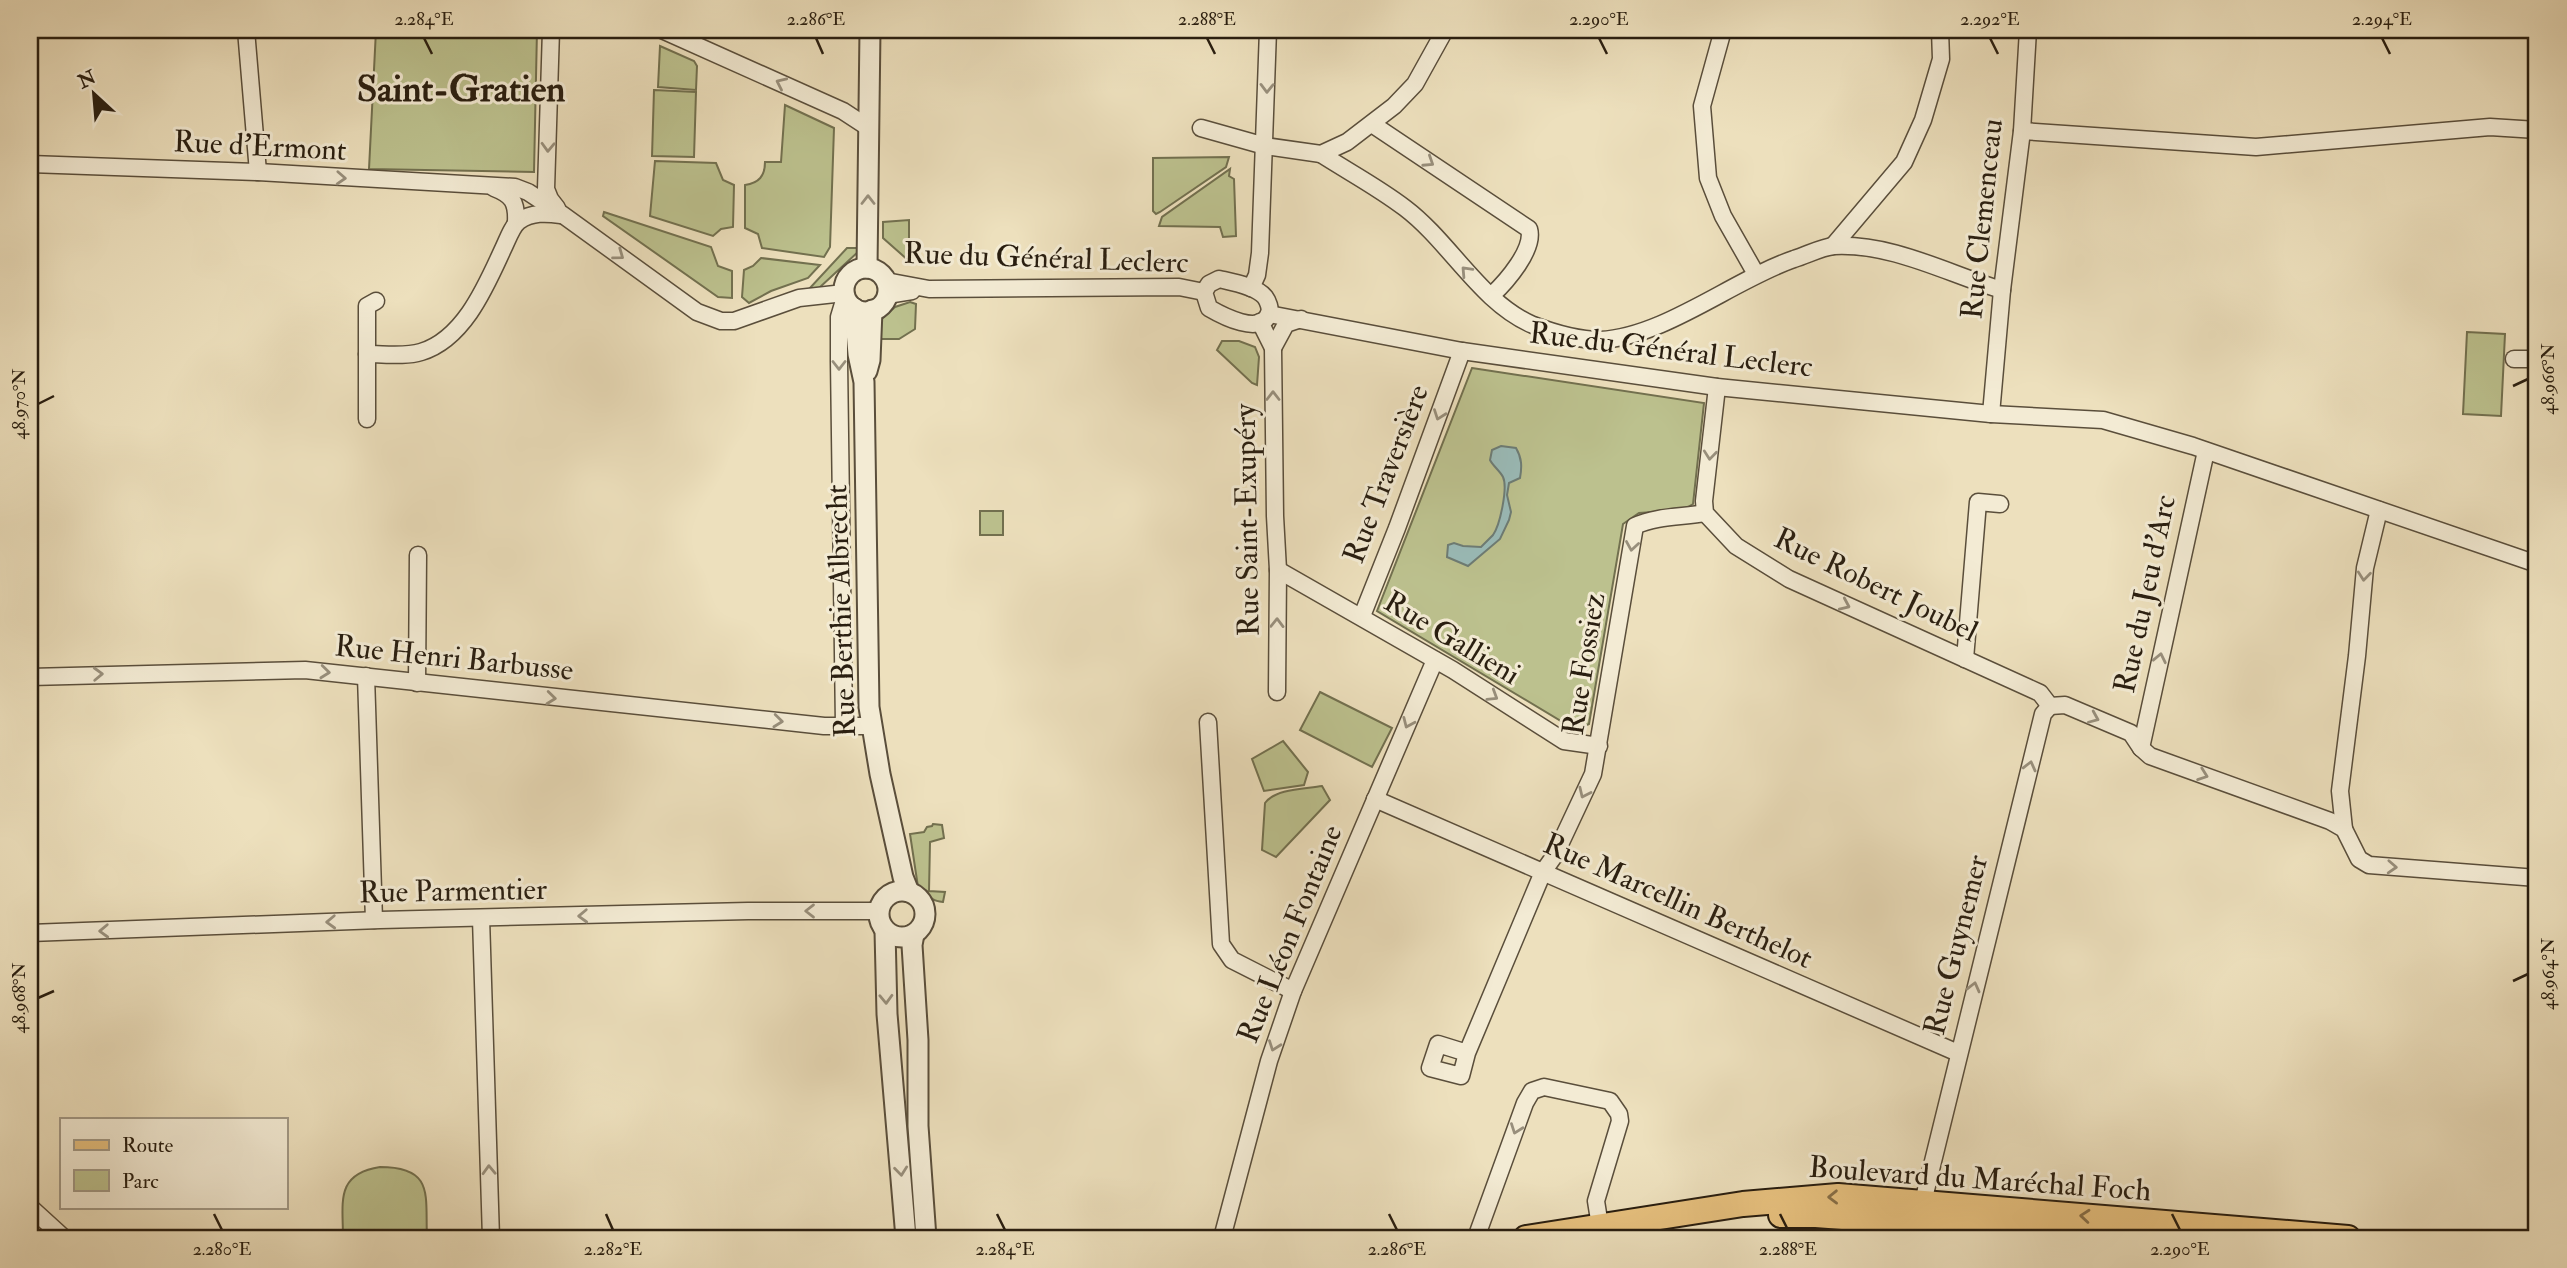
<svg xmlns="http://www.w3.org/2000/svg" width="2567" height="1268" viewBox="0 0 2567 1268" font-family="'IM FELL Double Pica',serif">
<style>
.green{fill:#bcc18e;stroke:#72704f;stroke-width:2}
.water{fill:#9abbb8;stroke:#6d7c75;stroke-width:2}
.lines{fill:none;stroke-linecap:round;stroke-linejoin:round}
.minor-casing{stroke:#5a4e3b;stroke-width:19}
.tertiary-casing{stroke:#5a4e3b;stroke-width:23}
.primary-casing{stroke:#291e10;stroke-width:28}
.minor{stroke:#f3ebd4;stroke-width:16}
.tertiary{stroke:#f3ebd4;stroke-width:19}
.primary{stroke:#e6c07e;stroke-width:24}
.oneway{stroke:#988f7c}
.oneway2{stroke:#886f47}
.ticks{fill:none;stroke:#291e10;stroke-width:2.5}
.labels{text-anchor:middle;dominant-baseline:central;stroke-width:6;stroke-linejoin:round;paint-order:stroke}
.street-label{font-size:30px;fill:#291e10;stroke:#f3ebd4}
.district-label{font-size:37px;font-weight:bold;fill:#291e10;stroke:#f3ebd4}
.neatline{fill:none;stroke:#291e10;stroke-width:2.5}
.ticks-label{font-size:18px;text-anchor:middle;fill:#291e10}
</style>
<rect width="100%" height="100%" fill="#ede0bd"/>
<filter id="stains"><feTurbulence type="fractalNoise" baseFrequency=".00286" numOctaves="4"/><feColorMatrix values="0 0 0 0 .2 0 0 0 0 .09 0 0 0 0 .02 0 0 0 .5 -.17"/></filter>
<radialGradient id="worn" r=".72"><stop offset=".6" stop-color="#630" stop-opacity="0"/><stop offset="1" stop-color="#630" stop-opacity=".3"/></radialGradient>
<g class="green">
<polygon points="376,30 537,30 534,172 369,169"/>
<polygon points="660,46 694,61 697,66 696,90 658,87"/>
<polygon points="654,90 696,92 694,157 652,156"/>
<path d="M785,105L834,128L830,247L824,257L762,248L758,234L745,228V185C759,183 765,176 765,162H781Z"/>
<polygon points="1229,157 1226,167 1160,212 1156,214 1153,211 1153,158"/>
<polygon points="655,161 716,163 723,180 734,185 733,227 721,229 713,236 650,216"/>
<polygon points="1230,169 1229,176 1234,179 1236,236 1223,237 1220,227 1159,226 1162,217"/>
<polygon points="604,212 711,247 718,266 732,271 732,298 718,297 603,216"/>
<polygon points="909,220 909,261 883,238 883,222"/>
<polygon points="847,248 860,248 859,251 819,288 809,289"/>
<polygon points="761,258 820,265 808,278 771,291 749,303 742,297 744,270 753,266"/>
<polygon points="910,302 916,304 915,329 899,339 879,339 878,322 895,307"/>
<polygon points="2467,332 2505,334 2501,416 2463,414"/>
<polygon points="1222,341 1239,341 1255,347 1259,357 1257,385 1252,383 1217,350"/>
<polygon points="1472,368 1704,403 1693,504 1683,510 1639,513 1623,524 1589,724 1576,730 1377,611"/>
<rect x="980" y="511" width="23" height="24"/>
<polygon points="1320,692 1392,728 1372,767 1300,730"/>
<polygon points="1283,741 1308,772 1304,785 1264,791 1252,759"/>
<path d="M1322,786L1330,800L1276,857L1262,850L1265,803C1276,788 1306,789 1322,786Z"/>
<path d="M933,824L942,825L944,838L930,842L929,891L945,892L943,902C934,901 930,899 927,891L918,887L910,834L924,832L927,827L932,826Z"/>
<path d="M380,1167C435,1167 425,1196 427,1238H343C343,1202 335,1174 380,1167Z"/>
</g>
<path class="water" d="M1501,446L1516,448C1522,458 1522,467 1520,478L1509,483L1507,495L1511,512L1509,520L1500,539L1468,566L1447,557L1448,545L1454,543L1463,546L1481,547C1485,543 1489,539 1493,535C1500,525 1508,488 1503,477C1500,471 1493,466 1490,460L1492,450Z"/>
<g class="lines">
<defs>
<g id="minor">
<polyline points="246,30 258,172"/>
<polyline points="551,30 546,189 550,199 557,208"/>
<polyline points="662,30 843,111 869,128"/>
<polyline points="1723,30 1702,106 1708,178 1723,216 1756,274"/>
<path d="M1372,124L1529,229C1535,249 1506,282 1492,295"/>
<polyline points="1201,128 1265,146 1321,154 1347,142 1394,106 1415,84 1445,30"/>
<polyline points="2022,131 2256,147 2490,127 2537,130"/>
<path d="M1321,154C1349,172 1379,188 1405,208C1450,242 1481,303 1533,325C1554,333 1577,340 1600,340C1664,337 1733,280 1794,259C1807,255 1822,247 1834,246C1893,243 1948,274 2002,290"/>
<polyline points="30,164 258,172 515,187 528,192 563,215 697,312 721,321 734,321 799,298 844,293"/>
<path d="M494,188C512,195 517,202 516,222"/>
<polyline points="1833,246 1904,162 1923,120 1941,59 1940,30"/>
<path d="M1219,279C1232,282 1256,286 1265,297C1268,301 1271,309 1269,313C1262,337 1221,315 1209,308L1204,292L1209,284Z"/>
<polyline points="886,281 929,289 1179,287 1204,292"/>
<polyline points="1251,288 1257,275 1260,253 1268,30"/>
<polyline points="887,295 912,291"/>
<polyline points="1269,314 1462,351 1717,387 1991,414 2103,420 2193,446 2537,564"/>
<polyline points="1260,322 1273,348 1275,516 1278,570 1277,692"/>
<polyline points="1273,348 1286,324 1301,319"/>
<polyline points="367,354 367,306 376,301"/>
<polyline points="2514,359 2537,359"/>
<polyline points="1717,387 1704,501 1705,513 1736,546 1789,579 2040,693 2050,706 2065,705 2131,733 2141,748 2150,756 2330,821 2344,829 2359,859 2369,865 2537,878"/>
<polyline points="1991,414 2002,290 2022,131 2028,30"/>
<path d="M367,419V354C385,354 405,357 421,352C464,339 486,286 503,249C507,241 512,226 519,221C532,212 546,213 561,215"/>
<polyline points="1278,570 1453,670 1564,741 1599,746"/>
<polyline points="1362,616 1397,528 1462,351"/>
<polyline points="1965,659 1978,502 2000,504"/>
<polyline points="366,676 374,920"/>
<polyline points="30,677 305,670 824,726 871,726"/>
<polyline points="417,683 418,555"/>
<polyline points="1208,722 1221,944 1232,960 1293,991"/>
<polyline points="844,726 839,361 839,317 845,297"/>
<polyline points="2141,748 2206,451"/>
<polyline points="1375,799 1958,1053"/>
<polyline points="2344,829 2340,791 2357,656 2365,568 2379,510"/>
<polyline points="481,918 491,1238"/>
<polyline points="30,933 380,920 748,911 879,911"/>
<path d="M1467,1053L1438,1044L1430,1068L1461,1076L1467,1053L1543,872L1555,855L1593,774L1635,526C1656,516 1683,517 1705,513"/>
<polyline points="1923,1202 2043,714 2050,706"/>
<polyline points="30,1207 64,1238"/>
<polyline points="1222,1238 1269,1061 1293,991 1435,660"/>
<polyline points="1476,1238 1525,1103 1532,1091 1544,1087 1610,1101 1619,1114 1620,1121 1596,1201 1600,1226"/>
</g>
<g id="tertiary">
<polyline points="867,268 870,30"/>
<circle cx="866" cy="290" r="22"/>
<polyline points="854,308 858,354 864,382 869,707 880,774 903,877 909,892"/>
<polyline points="867,371 870,360 872,310"/>
<circle cx="902" cy="914" r="23"/>
<polyline points="885,931 887,1014 906,1238"/>
<polyline points="914,934 912,945 918,1040 918,1126 926,1238"/>
</g>
<g id="primary">
<polyline points="1781,1215 1816,1215 2120,1238"/>
<polyline points="1526,1238 1743,1204 1838,1196 2348,1238"/>
</g>
</defs>
<use href="#minor" class="minor-casing"/>
<use href="#tertiary" class="tertiary-casing"/>
<use href="#primary" class="primary-casing"/>
<use href="#minor" class="minor"/>
<use href="#tertiary" class="tertiary"/>
<use href="#primary" class="primary"/>
</g>
<defs><path id="oneway-chevron" d="M-2-3.5L2.5 0L-2 3.5" fill="none" stroke-width="1.6" stroke-linecap="round" stroke-linejoin="round" transform="scale(1.75)"/></defs>
<g class="oneway">
<use href="#oneway-chevron" transform="translate(781 83) rotate(-155)"/>
<use href="#oneway-chevron" transform="translate(1267 88) rotate(91)"/>
<use href="#oneway-chevron" transform="translate(548 147) rotate(92)"/>
<use href="#oneway-chevron" transform="translate(1429 162) rotate(33)"/>
<use href="#oneway-chevron" transform="translate(341 178) rotate(3)"/>
<use href="#oneway-chevron" transform="translate(868 200) rotate(-90)"/>
<use href="#oneway-chevron" transform="translate(619 255) rotate(36)"/>
<use href="#oneway-chevron" transform="translate(1466 271) rotate(-133)"/>
<use href="#oneway-chevron" transform="translate(839 365) rotate(90)"/>
<use href="#oneway-chevron" transform="translate(1273 396) rotate(-90)"/>
<use href="#oneway-chevron" transform="translate(1439 415) rotate(110)"/>
<use href="#oneway-chevron" transform="translate(1710 455) rotate(96)"/>
<use href="#oneway-chevron" transform="translate(1632 546) rotate(99)"/>
<use href="#oneway-chevron" transform="translate(2364 576) rotate(96)"/>
<use href="#oneway-chevron" transform="translate(1845 605) rotate(24)"/>
<use href="#oneway-chevron" transform="translate(1277 623) rotate(-89)"/>
<use href="#oneway-chevron" transform="translate(2160 658) rotate(-78)"/>
<use href="#oneway-chevron" transform="translate(325 672) rotate(6)"/>
<use href="#oneway-chevron" transform="translate(98 674) rotate(-2)"/>
<use href="#oneway-chevron" transform="translate(1493 696) rotate(32)"/>
<use href="#oneway-chevron" transform="translate(551 698) rotate(6)"/>
<use href="#oneway-chevron" transform="translate(2094 718) rotate(23)"/>
<use href="#oneway-chevron" transform="translate(778 721) rotate(6)"/>
<use href="#oneway-chevron" transform="translate(1408 723) rotate(114)"/>
<use href="#oneway-chevron" transform="translate(2030 766) rotate(-76)"/>
<use href="#oneway-chevron" transform="translate(2203 775) rotate(20)"/>
<use href="#oneway-chevron" transform="translate(1584 793) rotate(115)"/>
<use href="#oneway-chevron" transform="translate(2392 867) rotate(3)"/>
<use href="#oneway-chevron" transform="translate(810 911) rotate(-180)"/>
<use href="#oneway-chevron" transform="translate(583 916) rotate(178)"/>
<use href="#oneway-chevron" transform="translate(331 922) rotate(178)"/>
<use href="#oneway-chevron" transform="translate(104 931) rotate(178)"/>
<use href="#oneway-chevron" transform="translate(1974 987) rotate(-76)"/>
<use href="#oneway-chevron" transform="translate(886 999) rotate(88)"/>
<use href="#oneway-chevron" transform="translate(1274 1046) rotate(110)"/>
<use href="#oneway-chevron" transform="translate(1516 1129) rotate(110)"/>
<use href="#oneway-chevron" transform="translate(489 1170) rotate(-92)"/>
<use href="#oneway-chevron" transform="translate(901 1171) rotate(84)"/>
</g>
<g class="oneway2">
<use href="#oneway-chevron" transform="translate(1833 1197) rotate(179)"/>
<use href="#oneway-chevron" transform="translate(2085 1216) rotate(-175)"/>
</g>
<path class="ticks" d="M424,38L432,54M816,38L823,54M1207,38L1215,54M1599,38L1607,54M1990,38L1998,54M2382,38L2390,54M2513,386L2528,379M38,404L54,396M2513,981L2528,974M38,998L54,991M214,1214L222,1230M606,1214L613,1230M997,1214L1005,1230M1389,1214L1397,1230M1780,1214L1788,1230M2172,1214L2180,1230"/>
<g class="labels">
<g class="street-label">
<text transform="translate(260 146) rotate(3)">Rue d'Ermont</text>
<text transform="translate(1982 219) rotate(-84)">Rue Clemenceau</text>
<text transform="translate(1046 258) rotate(2)">Rue du Général Leclerc</text>
<text transform="translate(1671 350) rotate(7)">Rue du Général Leclerc</text>
<text transform="translate(1386 474) rotate(-69)">Rue Traversière</text>
<text transform="translate(1247 520) rotate(-91)">Rue Saint-Exupéry</text>
<text transform="translate(1876 585) rotate(26)">Rue Robert Joubel</text>
<text transform="translate(2145 594) rotate(-78)">Rue du Jeu d'Arc</text>
<text transform="translate(841 611) rotate(-92)">Rue Berthie Albrecht</text>
<text transform="translate(1452 638) rotate(31)">Rue Gallieni</text>
<text transform="translate(454 658) rotate(6)">Rue Henri Barbusse</text>
<text transform="translate(1584 664) rotate(-81)">Rue Fossiez</text>
<text transform="translate(453 891) rotate(-1)">Rue Parmentier</text>
<text transform="translate(1678 901) rotate(24)">Rue Marcellin Berthelot</text>
<text transform="translate(1290 934) rotate(-68)">Rue Léon Fontaine</text>
<text transform="translate(1956 945) rotate(-76)">Rue Guynemer</text>
<text transform="translate(1980 1179) rotate(4)">Boulevard du Maréchal Foch</text>
</g>
<g class="district-label">
<text x="461" y="89">Saint-Gratien</text>
</g>
</g>
<rect width="2567" height="1268" fill="none" stroke="#ede0bd" stroke-width="77"/>
<rect x="60" y="1118" width="228" height="91" fill="#f3ebd4" stroke="#a29986" stroke-width="2"/>
<rect x="74" y="1140" width="35" height="10" fill="#e6c07e" stroke="#a29986" stroke-width="2"/>
<text x="122" y="1152" font-size="21" fill="#291e10">Route</text>
<rect x="74" y="1170" width="35" height="21" fill="#bcc18e" stroke="#a29986" stroke-width="2"/>
<text x="122" y="1188" font-size="21" fill="#291e10">Parc</text>
<g transform="translate(94 94) rotate(334)" stroke="#f3ebd4" stroke-width="5" paint-order="stroke">
<path d="M0-5L12 26L0 18L-12 26Z" fill="#291e10"/>
<text y="-10" font-size="19" font-weight="bold" text-anchor="middle" fill="#291e10">N</text>
</g>
<rect x="38" y="38" width="2490" height="1192" class="neatline"/>
<g class="ticks-label">
<text x="424" y="25">2.284°E</text>
<text x="816" y="25">2.286°E</text>
<text x="1207" y="25">2.288°E</text>
<text x="1599" y="25">2.290°E</text>
<text x="1990" y="25">2.292°E</text>
<text x="2382" y="25">2.294°E</text>
<text transform="translate(2548 379) rotate(-90)" y="6">48.966°N</text>
<text transform="translate(19 404) rotate(-90)" y="6">48.970°N</text>
<text transform="translate(2548 974) rotate(-90)" y="6">48.964°N</text>
<text transform="translate(19 998) rotate(-90)" y="6">48.968°N</text>
<text x="222" y="1255">2.280°E</text>
<text x="613" y="1255">2.282°E</text>
<text x="1005" y="1255">2.284°E</text>
<text x="1397" y="1255">2.286°E</text>
<text x="1788" y="1255">2.288°E</text>
<text x="2180" y="1255">2.290°E</text>
</g>
<rect width="100%" height="100%" filter="url(#stains)"/>
<rect width="100%" height="100%" fill="url(#worn)"/>
</svg>
